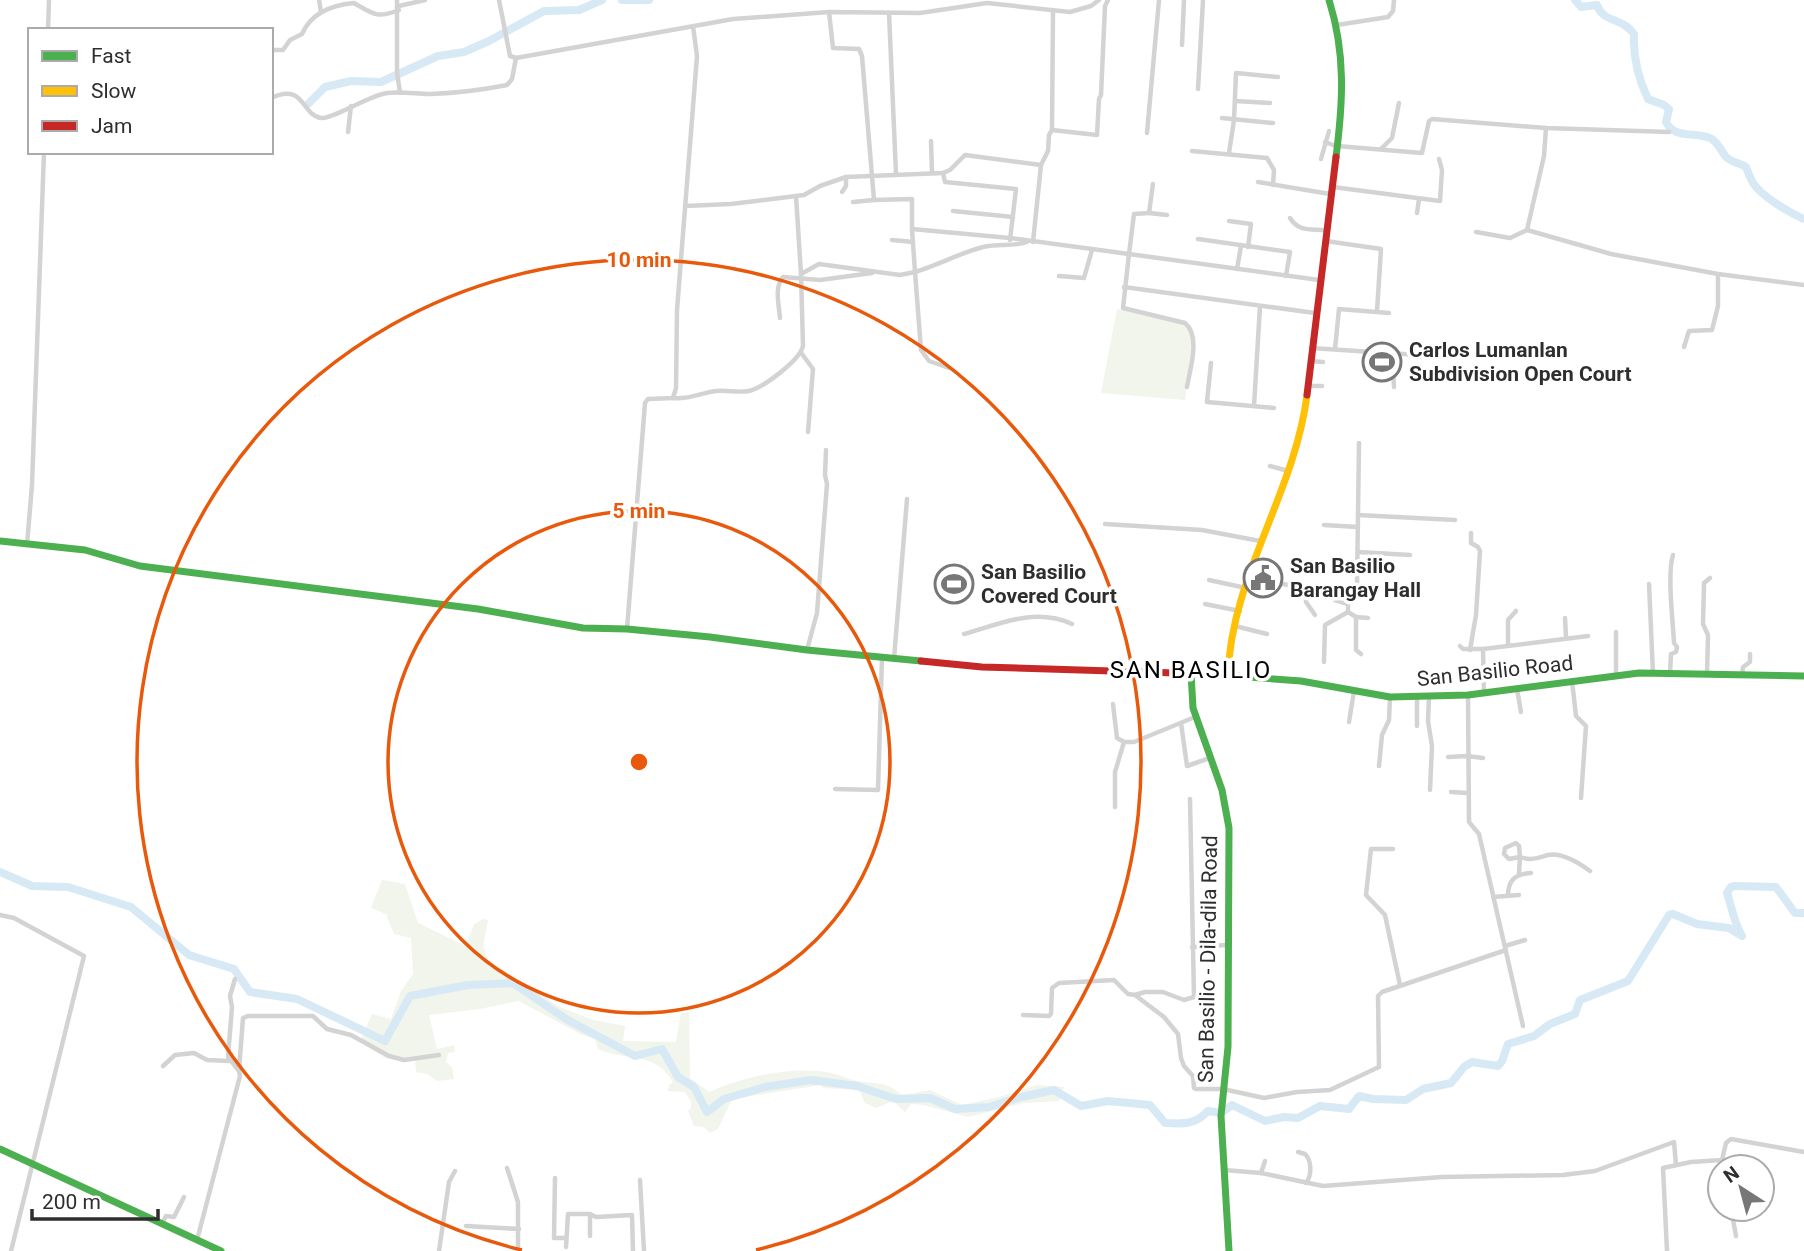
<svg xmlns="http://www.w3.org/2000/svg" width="1804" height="1251" viewBox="0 0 1804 1251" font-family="Roboto,sans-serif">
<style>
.green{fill:#f1f5eb}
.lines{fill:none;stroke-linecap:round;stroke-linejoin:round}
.river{stroke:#d6e9f4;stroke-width:8}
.street{stroke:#d3d3d3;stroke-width:4.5}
.fast{stroke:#4caf50;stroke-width:7}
.slow{stroke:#ffc107;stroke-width:7}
.jam{stroke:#c62828;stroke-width:7}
.ring{fill:none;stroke:#e8590c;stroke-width:3.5}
.labels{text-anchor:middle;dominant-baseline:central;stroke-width:7;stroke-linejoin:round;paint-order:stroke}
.poi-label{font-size:21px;font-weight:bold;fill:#2e2e2e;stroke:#fff;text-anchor:start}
.street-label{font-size:21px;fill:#2e2e2e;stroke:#fff}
.quarter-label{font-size:24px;letter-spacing:2px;fill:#000;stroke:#fff}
.centre{fill:#e8590c;stroke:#fff;stroke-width:3.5}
.ring-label{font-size:21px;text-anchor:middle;font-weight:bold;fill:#e8590c;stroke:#fff;stroke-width:7;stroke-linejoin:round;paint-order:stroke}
</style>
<rect width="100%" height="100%" fill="#fff"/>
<g class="green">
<polygon points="1117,309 1185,324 1190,330 1192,344 1185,400 1101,393"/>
<path d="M382,880L405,884L418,923L466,946L474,924L483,919L488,920L483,947L489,962L560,1007L593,1020L625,1026L623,1041L676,1042L681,1013L689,1012L690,1078L709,1092C743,1077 794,1065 831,1073C840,1075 848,1079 857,1081C879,1085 884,1080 902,1095L930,1090L962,1105L999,1097L1036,1085L1064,1087L1059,1101L1024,1103L968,1117L924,1105L911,1104L905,1112L893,1101L876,1108L865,1103L859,1090L823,1088L821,1085L732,1099L718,1129L710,1133L704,1127L694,1126L688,1111L691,1108V1102L685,1092L668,1091L669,1085L673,1082C654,1050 627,1062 598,1049L595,1039L582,1035L519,1001L480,1009L429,1015L437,1049L454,1045L455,1052L448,1053L446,1062L452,1067L454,1079L437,1081L427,1074L416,1072L415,1060L385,1058L360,1042L372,1014L391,1019L401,991L413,974L411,938L394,934L386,914L371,908Z"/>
</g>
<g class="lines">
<g class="river">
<polyline points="622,0 649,0"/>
<path d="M1575,0L1581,7L1597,5C1603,23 1622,17 1634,34C1633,56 1638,78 1648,99L1664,105L1669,109L1666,122C1675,140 1697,131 1712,139C1719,144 1721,151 1726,157C1731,162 1740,163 1746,167C1748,172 1750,178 1753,183C1761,196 1790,213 1804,219"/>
<polyline points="308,104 325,87 351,81 381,82 438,56 464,52 489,41 544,11 579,10 602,0"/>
<path d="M0,872L32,886L68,887L131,907L189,955L234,969L250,992L297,999L385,1041L410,996L468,985L513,983L566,1019L635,1056L662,1049L678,1077L694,1087L707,1112L724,1099L765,1087L811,1080L857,1086L896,1099L930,1098L955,1109L989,1107L1021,1097L1054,1090L1081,1106L1108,1101L1150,1105L1165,1123C1183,1124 1195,1125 1208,1111L1221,1113L1232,1105L1265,1121L1284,1117L1298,1118L1320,1106L1349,1109L1359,1096L1373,1099L1406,1100L1423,1089L1451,1083L1464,1067L1472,1062L1498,1066L1502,1061L1508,1044L1534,1036L1550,1024L1575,1014L1580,1000L1628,981L1669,915L1673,914L1697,924L1729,928L1742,936C1734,923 1732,908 1727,893L1731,887L1735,886L1776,887L1795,913H1804"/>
</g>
<g class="street">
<polyline points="319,0 321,12"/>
<polyline points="397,0 397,72 400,93"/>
<polyline points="499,0 510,56 516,58"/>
<polyline points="399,6 425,0"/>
<polyline points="829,12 833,48 859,49 862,56 874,200 912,199 912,229 1010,238 1129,254 1134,214 1149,213 1153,184"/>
<polyline points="889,13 896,174"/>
<polyline points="1337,25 1388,17 1393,11 1394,0"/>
<polyline points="48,30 49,0"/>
<polyline points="1182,45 1184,0"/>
<path d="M271,50H283L290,40L302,34C311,13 332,5 354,3C373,14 377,19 399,10"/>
<polyline points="516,58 733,19 829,12 920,13 987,3 1070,12 1091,6 1099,0"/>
<polyline points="1198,89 1203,0"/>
<path d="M271,98C305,82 301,115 321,118C333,119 370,95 387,93C401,91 417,94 431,94C456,93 482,90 507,85L512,79L516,58"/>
<polyline points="1235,101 1270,103"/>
<polyline points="1222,118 1273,123"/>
<polyline points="1052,130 1097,135 1099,99 1101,95 1105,6 1108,0"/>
<polyline points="348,132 351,106"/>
<polyline points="1147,133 1159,0"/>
<polyline points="931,141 932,173"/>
<polyline points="1325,142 1333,145"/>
<polyline points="1337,146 1422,153 1429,121 1432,119 1546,128 1669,132"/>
<polyline points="1381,149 1392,138 1399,103"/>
<polyline points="1192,151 1267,158 1274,170 1273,185"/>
<polyline points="1229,153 1234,120 1236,73 1278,77"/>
<polyline points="1321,159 1329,131"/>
<polyline points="943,173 945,182 1016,189 1010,240"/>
<polyline points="1258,182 1330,194"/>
<polyline points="1333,187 1440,201 1442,170 1439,159"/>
<polyline points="842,192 846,186 846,177"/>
<polyline points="853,202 874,200"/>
<polyline points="685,206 731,204 804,195 820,186 846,177 943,173 950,170 965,155 1041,165"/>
<polyline points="953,211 1013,217"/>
<polyline points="1149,213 1167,215"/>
<polyline points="1417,213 1419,199"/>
<path d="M1290,218C1298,231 1309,229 1323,230"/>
<polyline points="1229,221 1251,224 1248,247"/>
<polyline points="1527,230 1611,254 1718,274 1804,285"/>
<polyline points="1476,232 1510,238 1527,230 1544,156 1546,128"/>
<polyline points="1198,239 1290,252 1286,276"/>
<polyline points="892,240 913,242"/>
<polyline points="1326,241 1381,249 1377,311"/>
<polyline points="1033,242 1041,165 1048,151 1049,135 1052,130 1053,11"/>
<polyline points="1237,269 1241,246"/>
<polyline points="801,274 819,264 900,275 915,272 912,229"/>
<polyline points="1059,276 1084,278 1092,250"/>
<polyline points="1124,287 1315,313"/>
<path d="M780,318C779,305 774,287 783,277L820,280L872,273"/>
<polyline points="1684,347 1689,331 1712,330 1718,306 1718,274"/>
<polyline points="1311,348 1434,356"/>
<polyline points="1335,349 1339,309 1389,313"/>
<polyline points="1371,352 1369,368 1393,370 1394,353"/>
<polyline points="802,354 813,369 808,432"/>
<polyline points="1310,361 1323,362"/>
<polyline points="1211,363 1207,402 1274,408"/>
<path d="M949,368L929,361L921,350L915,272C938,265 960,253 983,247C998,243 1013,247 1027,242"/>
<polyline points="1393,370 1394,387"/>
<polyline points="1307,386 1322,386"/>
<path d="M1187,387C1190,369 1201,336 1185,323L1123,308L1129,254L1319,280"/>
<path d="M673,398C689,400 700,393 716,391C727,390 739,393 749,391C763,388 800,360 803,346L801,274L796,196"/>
<polyline points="1254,406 1260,306"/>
<polyline points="1270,466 1288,471"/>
<polyline points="1358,515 1455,520"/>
<polyline points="1105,524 1202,530 1260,541"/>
<polyline points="1324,525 1358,527"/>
<polyline points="27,545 32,485 44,152"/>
<polyline points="1358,552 1410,555"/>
<polyline points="1209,580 1246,588"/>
<polyline points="1250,580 1345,592"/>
<polyline points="1649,584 1653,674"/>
<polyline points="1306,588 1306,602 1315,615"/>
<polyline points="1336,591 1335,600 1348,604 1348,612 1356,617 1356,650 1361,654"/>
<polyline points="1205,604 1240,611"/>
<polyline points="1348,604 1355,599 1357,585 1359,443"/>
<polyline points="1356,617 1368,618"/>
<polyline points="1565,618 1566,638"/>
<polyline points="1235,626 1267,634"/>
<polyline points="627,629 645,403 648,399 673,398 676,388 677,310 697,56 693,26"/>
<polyline points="1616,632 1616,675"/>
<path d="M964,634C1000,624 1035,607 1072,624"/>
<polyline points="1508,645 1508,620 1516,611"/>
<polyline points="1460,646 1463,649 1483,649 1588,636"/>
<polyline points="1483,649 1484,693"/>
<polyline points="807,650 817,613 827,484 825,475 826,450"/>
<polyline points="1470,650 1476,615 1480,551 1478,547 1471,543 1471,533"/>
<polyline points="894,659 907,499"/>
<polyline points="1324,662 1325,625 1348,612"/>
<path d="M1670,674L1671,654L1676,652L1677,647L1674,643C1673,622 1667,573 1673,555"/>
<polyline points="1707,674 1708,635 1703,624 1704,583 1710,578"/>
<polyline points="1742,675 1743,667 1750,662 1750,654"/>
<polyline points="1572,681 1576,716 1586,726 1581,798"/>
<polyline points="1517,689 1521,712"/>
<polyline points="1468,695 1469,822 1479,834 1523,1026"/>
<polyline points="1417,697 1417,726"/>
<polyline points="1429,697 1428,721 1432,746 1430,790"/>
<polyline points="1113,704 1117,738 1124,742"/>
<polyline points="1349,722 1354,691"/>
<polyline points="1181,723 1187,766 1210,758"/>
<polyline points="1448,757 1467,756 1483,758"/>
<polyline points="1379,766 1382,735 1389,720 1390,697"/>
<polyline points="835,789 878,790 882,657"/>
<polyline points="1451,792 1468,793"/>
<polyline points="1115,807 1115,772 1124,742 1134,742 1195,717"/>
<polyline points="1393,849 1371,849 1366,895 1385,915 1400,985"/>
<path d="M1519,874L1520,857L1509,859L1504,854L1505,848L1516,843L1519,846L1520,857C1531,861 1537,858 1548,855C1562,852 1579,863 1590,871"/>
<path d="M1508,896C1508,880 1515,874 1531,873"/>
<polyline points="1493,897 1519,895"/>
<polyline points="0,915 14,918 84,956 11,1251"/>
<polyline points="1505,946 1525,940"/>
<polyline points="1192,947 1227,945"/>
<polyline points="1135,995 1164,1017 1178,1034 1181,1058 1184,1066 1193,1076 1194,1088 1196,1089 1223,1089 1264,1098 1297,1092 1330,1090 1379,1067 1378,996 1382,992 1506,950"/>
<polyline points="1023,1015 1049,1016 1051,1014 1052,988 1059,983 1114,980 1128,994 1135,995 1145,992 1163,992 1184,1000 1194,997 1190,799"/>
<polyline points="163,1066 175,1055 194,1053 207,1060 229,1061"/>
<polyline points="239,1070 243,1018 248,1016 313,1016 327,1029 351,1035 389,1056 404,1060 439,1055"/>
<path d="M1298,1152L1305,1154C1312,1161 1312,1175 1306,1183"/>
<polyline points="1722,1160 1723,1167"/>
<polyline points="507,1168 518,1202 518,1251"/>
<polyline points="1224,1170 1261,1173 1323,1186 1442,1177 1563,1175 1595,1171 1674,1142 1676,1165"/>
<polyline points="1261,1173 1265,1161"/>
<polyline points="555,1178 554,1238 566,1238"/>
<polyline points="640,1180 644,1251"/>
<polyline points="1731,1209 1736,1236"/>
<polyline points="162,1224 166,1216 174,1217 184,1197"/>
<polyline points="466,1226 519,1229"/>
<polyline points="590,1236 590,1214"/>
<polyline points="197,1240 240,1076 239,1071 228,1057 232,1007 230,996 235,979"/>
<polyline points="566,1247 568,1214 590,1214 596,1217 632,1215 633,1251"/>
<polyline points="439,1251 449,1182 455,1171"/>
<polyline points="1667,1251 1663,1168 1691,1162 1722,1160 1726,1143 1731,1139 1804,1152"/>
</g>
<g class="fast">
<path d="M1329,0C1346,54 1343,102 1336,157"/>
<polyline points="0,541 85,550 140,566 478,609 583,628 627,629 710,637 807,650 921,661"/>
<polyline points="1191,673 1193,708 1222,790 1229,828 1228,1047 1221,1116 1229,1251"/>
<polyline points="1208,674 1301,681 1390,697 1468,695 1639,673 1804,676"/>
<polyline points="0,1149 221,1251"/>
</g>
<path class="slow" d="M1228,675C1231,577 1295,492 1307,395"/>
<g class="jam">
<polyline points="1307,395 1336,157"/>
<polyline points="921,661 982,667 1208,674"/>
</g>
</g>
<g class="ring">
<circle cx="639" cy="762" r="251"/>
<path d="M522 1250A502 502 0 1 1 756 1250"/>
</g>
<defs>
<symbol id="stadium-ring" viewBox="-11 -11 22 22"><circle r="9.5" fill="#fff" stroke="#777" stroke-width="1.5"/><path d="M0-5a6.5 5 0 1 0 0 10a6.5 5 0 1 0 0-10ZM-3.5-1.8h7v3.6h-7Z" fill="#777"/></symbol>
<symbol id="civic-ring" viewBox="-11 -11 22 22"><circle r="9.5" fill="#fff" stroke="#777" stroke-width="1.5"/><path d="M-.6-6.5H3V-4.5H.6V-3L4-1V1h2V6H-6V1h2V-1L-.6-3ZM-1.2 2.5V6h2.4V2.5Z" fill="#777"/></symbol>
</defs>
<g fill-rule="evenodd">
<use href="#stadium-ring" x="1360" y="340" width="44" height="44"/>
<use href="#civic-ring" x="1241" y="556" width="44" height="44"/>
<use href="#stadium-ring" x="932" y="562" width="44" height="44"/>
</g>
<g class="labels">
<g class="poi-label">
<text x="1409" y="350">Carlos Lumanlan<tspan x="1409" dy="24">Subdivision Open Court</tspan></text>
<text x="1290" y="566">San Basilio<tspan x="1290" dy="24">Barangay Hall</tspan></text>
<text x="981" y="572">San Basilio<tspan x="981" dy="24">Covered Court</tspan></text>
</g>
<g class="street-label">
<text transform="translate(1495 671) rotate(-6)">San Basilio Road</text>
<text transform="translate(1208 959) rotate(-89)">San Basilio - Dila-dila Road</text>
</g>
<g class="quarter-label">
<text x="1191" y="670">SAN BASILIO</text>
</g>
</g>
<circle cx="639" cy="762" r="10" class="centre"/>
<g class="ring-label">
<text x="639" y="267">10 min</text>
<text x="639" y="518">5 min</text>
</g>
<rect x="28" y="28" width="245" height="126" fill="#ffffff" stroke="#ababab" stroke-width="2"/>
<rect x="42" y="51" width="35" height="10" fill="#4caf50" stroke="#ababab" stroke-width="2"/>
<text x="91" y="63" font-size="21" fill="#2e2e2e">Fast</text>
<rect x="42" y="86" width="35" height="10" fill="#ffc107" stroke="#ababab" stroke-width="2"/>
<text x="91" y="98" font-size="21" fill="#2e2e2e">Slow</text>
<rect x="42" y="121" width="35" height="10" fill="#c62828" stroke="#ababab" stroke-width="2"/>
<text x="91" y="133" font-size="21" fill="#2e2e2e">Jam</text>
<g transform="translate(1741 1188) rotate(324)"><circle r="33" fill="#ffffff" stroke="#ababab" stroke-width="2"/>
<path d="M0-5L12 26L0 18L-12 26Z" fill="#777777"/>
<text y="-10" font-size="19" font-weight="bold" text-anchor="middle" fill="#2e2e2e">N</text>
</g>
<path d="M32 1209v10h126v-10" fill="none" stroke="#2e2e2e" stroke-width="3.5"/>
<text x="42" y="1209" font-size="21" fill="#2e2e2e" stroke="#ffffff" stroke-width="5" paint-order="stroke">200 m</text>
</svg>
